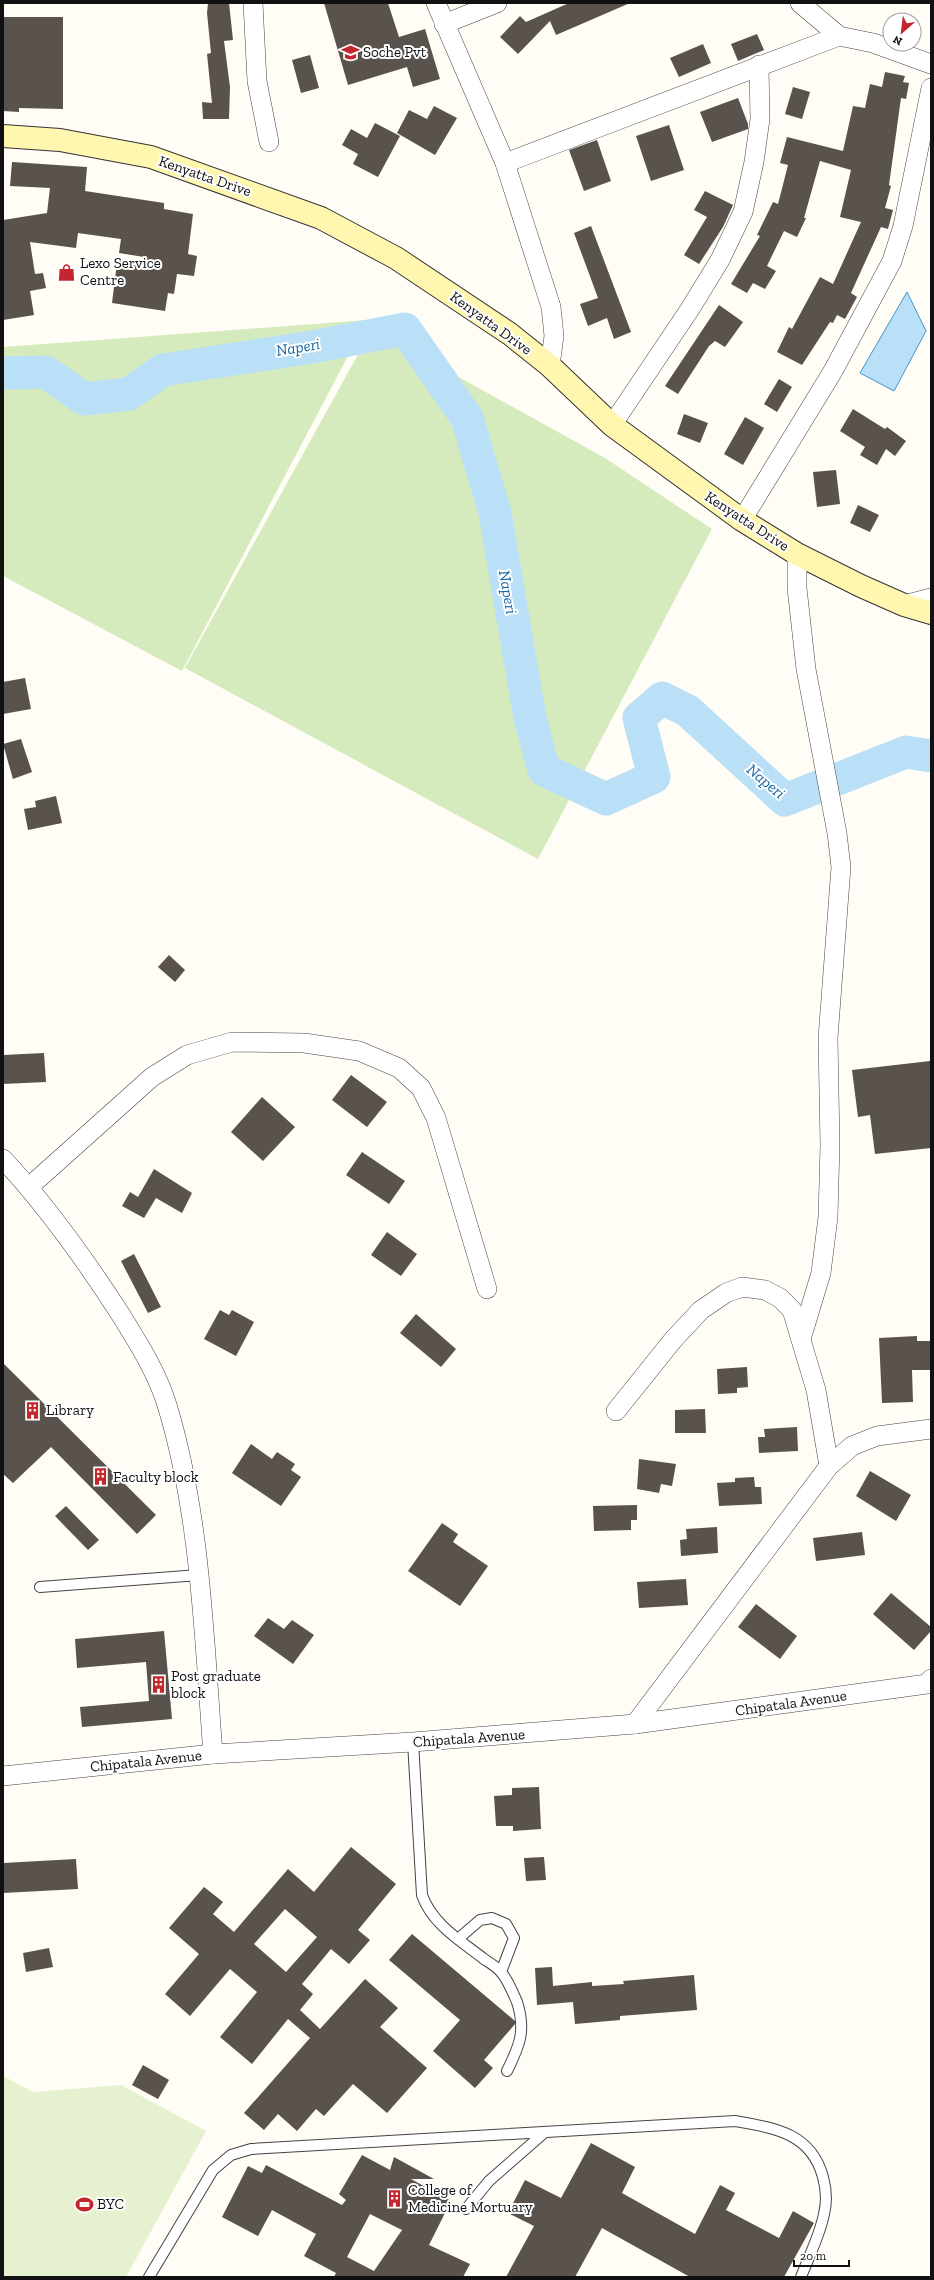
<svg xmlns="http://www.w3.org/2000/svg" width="934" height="2280" viewBox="0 0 934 2280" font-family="'Zilla Slab',serif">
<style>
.green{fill:#d5ebbd}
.pitch{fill:#e6f2cf}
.water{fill:#b9e0f7;stroke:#3f96cf}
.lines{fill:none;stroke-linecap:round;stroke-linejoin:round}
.river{stroke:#b9e0f7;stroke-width:33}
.building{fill:#5a524d;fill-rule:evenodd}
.lane-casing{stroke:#444;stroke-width:12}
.street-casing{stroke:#444;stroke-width:20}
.secondary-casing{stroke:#333;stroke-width:24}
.lane{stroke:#fff;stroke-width:10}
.street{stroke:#fff;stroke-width:19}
.secondary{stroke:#fff6b0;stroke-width:22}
.labels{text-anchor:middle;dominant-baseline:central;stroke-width:4;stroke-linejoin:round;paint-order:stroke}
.poi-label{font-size:15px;fill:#111;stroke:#fff;text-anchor:start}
.street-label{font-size:15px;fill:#111;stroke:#fff}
.water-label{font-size:16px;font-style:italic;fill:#1768a6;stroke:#fff}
</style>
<rect width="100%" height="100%" fill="#fffdf5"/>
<g class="green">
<polygon points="367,320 182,671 3,576 3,347"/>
<polygon points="372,329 605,458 712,529 538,859 185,668"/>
</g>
<polygon class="pitch" points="3,2076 33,2092 121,2085 206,2131 126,2277 3,2277"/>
<polygon class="water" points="907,292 926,331 894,391 860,373"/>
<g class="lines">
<polyline class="river" points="3,373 46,372 84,399 129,394 163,370 312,347 405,329 467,418 495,513 530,718 544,770 606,799 654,777 639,718 662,698 688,711 785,800 906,752 931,756"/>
</g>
<g class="building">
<polygon points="208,3 229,3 233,40 224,41 230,87 229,119 203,119 202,102 212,103 207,54 211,53 207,13"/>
<polygon points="324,3 388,3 399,37 425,29 440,79 413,87 407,67 348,85"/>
<polygon points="569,3 630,3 556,35 550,21 518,54 500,37 520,16 526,22"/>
<polygon points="3,17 63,17 63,109 19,108 19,112 3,111"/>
<polygon points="757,34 764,50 738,61 731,44"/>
<polygon points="703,44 711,63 679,77 670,58"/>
<polygon points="310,55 319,88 301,93 292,60"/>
<polygon points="885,72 905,76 903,82 909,83 906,99 901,98 889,185 891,186 885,208 893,210 888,229 881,227 851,293 857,297 845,319 837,315 833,323 830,322 802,365 777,352 789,327 792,329 820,277 833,284 861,222 840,217 851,170 820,161 804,218 806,218 797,237 784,231 767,266 776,271 765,289 753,283 747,293 731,284 760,236 757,235 773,202 778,204 788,165 780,163 787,137 843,151 853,106 865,108 870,84 882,87"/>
<polygon points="793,87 810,92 802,119 785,114"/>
<polygon points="738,98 748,124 748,129 712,142 700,112"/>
<polygon points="434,106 457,118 435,155 397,133 409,110 427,119"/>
<polygon points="375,123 400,136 378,177 353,164 358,154 342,145 351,129 367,138"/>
<polygon points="669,125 684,170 651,181 636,136"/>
<polygon points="597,140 611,181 584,191 569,150"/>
<polygon points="12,162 87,167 85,191 164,203 164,209 193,214 188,254 197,256 194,276 177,274 174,294 168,293 165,311 112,303 117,263 144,259 144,257 119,253 121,239 78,233 76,248 30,242 35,274 43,273 46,288 30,291 34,315 3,320 3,220 47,213 50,188 10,186"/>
<polygon points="705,191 733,205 723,227 699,264 684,255 707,217 694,210"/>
<polygon points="591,226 631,332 614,339 607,318 588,326 580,304 598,298 574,233"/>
<polygon points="719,305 743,322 725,347 715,341 709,346 678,394 665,386"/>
<polygon points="779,379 792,387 777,412 764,404"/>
<polygon points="853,409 885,429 887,427 906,441 895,456 886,449 877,465 860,455 865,447 840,431"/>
<polygon points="684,414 708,423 700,443 677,434"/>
<polygon points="745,417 764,428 743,465 724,454"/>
<polygon points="836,470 840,504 817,507 813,472"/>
<polygon points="858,505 879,515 870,532 850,523"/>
<polygon points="25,678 31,709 3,714 3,682"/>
<polygon points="21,739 32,772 13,779 3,744"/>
<polygon points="56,796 62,823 28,830 24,809 36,807 35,801"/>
<polygon points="169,955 185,970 175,982 158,967"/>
<polygon points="44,1053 46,1082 3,1084 3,1055"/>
<polygon points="930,1061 931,1148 875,1154 870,1115 858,1117 852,1070"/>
<polygon points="351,1075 387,1102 367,1127 332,1100"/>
<polygon points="262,1097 295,1127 263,1161 231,1132"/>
<polygon points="362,1152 405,1181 389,1204 346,1175"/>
<polygon points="154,1169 192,1193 182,1213 156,1198 144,1218 122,1206 130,1192 138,1197"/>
<polygon points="387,1232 417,1254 401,1276 371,1255"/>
<polygon points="134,1254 161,1307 148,1313 121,1261"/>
<polygon points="220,1310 229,1315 232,1310 254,1322 236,1356 204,1339"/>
<polygon points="416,1314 456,1349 441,1367 400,1333"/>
<polygon points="917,1336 917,1341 931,1341 931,1370 912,1370 913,1402 882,1403 879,1338"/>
<polygon points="3,1363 156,1515 137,1534 51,1447 13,1483 3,1474"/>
<polygon points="747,1367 748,1387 737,1388 737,1393 718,1394 717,1369"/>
<polygon points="705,1409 706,1433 675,1433 675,1410"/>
<polygon points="797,1427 798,1451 759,1453 758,1437 765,1437 764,1429"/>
<polygon points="251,1444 272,1459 277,1452 295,1464 291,1470 301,1477 281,1506 232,1473"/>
<polygon points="639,1459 676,1464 672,1486 661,1484 659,1493 637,1489"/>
<polygon points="870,1471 911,1495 896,1521 856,1496"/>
<polygon points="754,1477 755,1487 761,1487 762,1504 719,1506 717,1483 735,1482 735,1478"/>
<polygon points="637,1505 637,1520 631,1520 631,1530 594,1531 593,1506"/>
<polygon points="66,1506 99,1540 88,1550 55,1516"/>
<polygon points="442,1523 458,1534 453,1542 488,1566 460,1606 408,1571"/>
<polygon points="717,1527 718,1553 681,1556 680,1540 687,1539 686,1529"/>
<polygon points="862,1532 865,1555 816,1561 813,1538"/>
<polygon points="686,1579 688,1605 639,1608 637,1582"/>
<polygon points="891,1593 931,1627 931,1631 914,1650 873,1614"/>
<polygon points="756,1604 797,1636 780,1659 738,1627"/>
<polygon points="268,1618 284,1629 292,1620 314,1635 293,1664 254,1636"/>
<polygon points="164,1631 172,1719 82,1727 80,1707 149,1701 146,1662 77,1668 75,1639"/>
<polygon points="539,1787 541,1829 513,1831 513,1826 496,1826 494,1796 512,1795 512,1788"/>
<path d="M351,1847L396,1884L358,1930L370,1940L349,1964L331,1949L302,1984L313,1994L300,2010L320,2029L365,1979L398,2008L380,2027L427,2068L387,2113L353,2084L324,2116L316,2109L297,2131L278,2114L264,2130L244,2113L310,2038L288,2019L252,2064L220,2037L257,1992L230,1969L190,2016L165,1994L199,1954L169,1928L204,1887L223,1902L213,1914L234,1932L288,1869L314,1892ZM285,1909L317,1937L286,1972L254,1944Z"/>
<polygon points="544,1857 546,1880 526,1881 524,1858"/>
<polygon points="76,1859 78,1889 3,1893 3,1863"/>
<polygon points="412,1934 515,2021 515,2024 484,2060 493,2068 475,2088 433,2051 460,2020 389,1960"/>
<polygon points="49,1948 53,1967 26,1972 23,1953"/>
<polygon points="552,1967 553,1986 592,1982 592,1986 624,1984 623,1981 694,1975 697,2010 620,2016 620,2020 575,2024 573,2002 537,2005 535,1968"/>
<polygon points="143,2065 169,2080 158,2099 132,2085"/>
<polygon points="591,2143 635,2167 622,2193 695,2234 720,2185 735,2193 726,2210 779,2238 793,2211 814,2223 784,2277 690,2277 602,2228 575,2277 506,2277 534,2226 508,2213 525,2180 561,2198"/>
<path d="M362,2155L390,2170L394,2157L434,2179H411L451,2201L429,2245L470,2264L463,2277H334L336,2273L304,2256L316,2234L272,2210L258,2236L222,2217L248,2166L262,2173L266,2165L342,2205L346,2200L339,2194ZM370,2214L402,2230L374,2271L347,2257Z"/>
</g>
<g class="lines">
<defs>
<g id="lane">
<polyline points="40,1587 199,1575"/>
<path d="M413,1742L422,1895C432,1924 461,1941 484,1959C490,1963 497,1967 501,1972C508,1980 513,1993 517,2002C526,2030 520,2045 507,2071"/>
<polyline points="458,1939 480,1920 492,1918 506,1924 514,1938 501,1972"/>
<polyline points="466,2209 489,2181 545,2132"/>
<path d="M149,2277L213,2170L231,2155L251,2149L735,2121C775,2128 811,2133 823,2177C826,2188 827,2202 824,2214C820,2235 809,2256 801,2277"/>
</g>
<g id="street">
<polyline points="253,3 257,81 269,142"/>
<polyline points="436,3 505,163 551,307 554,336 550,366"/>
<polyline points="800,3 839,36 873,43 931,64"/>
<polyline points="444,24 497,3"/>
<polyline points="505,163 839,36"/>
<polyline points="612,425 690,309 720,260 743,212 754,162 760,119 759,65"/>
<polyline points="742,520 833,371 892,261 903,226 931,88"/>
<polyline points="797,554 797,588 806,669 837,833 841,867 828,1038 830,1145 828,1217 821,1273 801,1339"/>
<polyline points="904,605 931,598"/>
<path d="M3,1159C47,1206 84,1258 119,1312C137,1341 157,1372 167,1405C201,1517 204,1638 213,1754"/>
<polyline points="29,1187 152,1077 187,1055 232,1042 304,1043 359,1051 399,1068 421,1088 436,1118 487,1289"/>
<polyline points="616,1411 673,1340 701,1310 726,1293 742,1287 765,1290 780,1298 792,1310 816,1390 829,1466"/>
<polyline points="635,1724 829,1466 852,1446 877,1436 931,1429"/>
<polyline points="3,1776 213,1754 413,1742 635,1724 927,1684 931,1679"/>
</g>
<polyline id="secondary" points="3,136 60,140 151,157 321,218 396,258 510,334 550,366 612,425 742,520 797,554 861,586 904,605 931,613"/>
</defs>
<use href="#lane" class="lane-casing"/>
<use href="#street" class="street-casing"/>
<use href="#secondary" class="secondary-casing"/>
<use href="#lane" class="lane"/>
<use href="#street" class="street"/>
<use href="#secondary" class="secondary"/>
</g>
<defs>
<symbol id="school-bare" viewBox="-9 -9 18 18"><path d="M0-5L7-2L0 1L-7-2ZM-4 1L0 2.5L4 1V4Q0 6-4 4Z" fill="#c4262e" stroke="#fff" stroke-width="2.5" paint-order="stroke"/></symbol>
<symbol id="shop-bare" viewBox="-9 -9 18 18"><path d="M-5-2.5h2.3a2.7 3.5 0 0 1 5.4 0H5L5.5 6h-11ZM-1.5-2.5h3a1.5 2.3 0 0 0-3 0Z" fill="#c4262e" stroke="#fff" stroke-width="2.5" paint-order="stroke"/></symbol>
<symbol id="building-bare" viewBox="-9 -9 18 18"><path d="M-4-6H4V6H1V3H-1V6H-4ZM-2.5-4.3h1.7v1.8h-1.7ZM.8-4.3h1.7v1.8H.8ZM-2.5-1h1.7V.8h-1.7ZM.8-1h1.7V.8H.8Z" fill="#c4262e" stroke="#fff" stroke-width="2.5" paint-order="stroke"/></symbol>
<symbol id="stadium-bare" viewBox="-9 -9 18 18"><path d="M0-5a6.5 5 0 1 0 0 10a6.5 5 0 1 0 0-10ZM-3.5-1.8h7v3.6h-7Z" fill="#c4262e" stroke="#fff" stroke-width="2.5" paint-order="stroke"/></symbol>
</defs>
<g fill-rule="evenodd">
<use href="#school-bare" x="338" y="40" width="25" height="25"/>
<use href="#shop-bare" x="54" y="260" width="25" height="25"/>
<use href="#building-bare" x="20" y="1398" width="25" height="25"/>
<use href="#building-bare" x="88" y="1464" width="25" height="25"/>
<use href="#building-bare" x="146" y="1672" width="25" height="25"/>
<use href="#building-bare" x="382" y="2186" width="25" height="25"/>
<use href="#stadium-bare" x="72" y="2192" width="25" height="25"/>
</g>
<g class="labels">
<g class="poi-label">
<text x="363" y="52">Soche Pvt</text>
<text x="80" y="263">Lexo Service<tspan x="80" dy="17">Centre</tspan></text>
<text x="46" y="1410">Library</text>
<text x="113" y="1477">Faculty block</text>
<text x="171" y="1676">Post graduate<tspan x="171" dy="17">block</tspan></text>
<text x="408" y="2190">College of<tspan x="408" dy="17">Medicine Mortuary</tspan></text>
<text x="97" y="2204">BYC</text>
</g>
<g class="street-label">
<text transform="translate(205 176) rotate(19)">Kenyatta Drive</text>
<text transform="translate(491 323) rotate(36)">Kenyatta Drive</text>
<text transform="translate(747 521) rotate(33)">Kenyatta Drive</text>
<text transform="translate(791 1703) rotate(-8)">Chipatala Avenue</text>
<text transform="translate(469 1738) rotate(-4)">Chipatala Avenue</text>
<text transform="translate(146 1761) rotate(-6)">Chipatala Avenue</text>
</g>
<g class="water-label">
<text transform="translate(298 347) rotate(-9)">Naperi</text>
<text transform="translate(508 592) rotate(80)">Naperi</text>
<text transform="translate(766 781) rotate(40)">Naperi</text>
</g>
</g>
<rect width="934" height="2280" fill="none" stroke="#111111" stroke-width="8"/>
<g transform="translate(902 32) rotate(208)"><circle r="19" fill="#ffffff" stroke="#a0a0a0"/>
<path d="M0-3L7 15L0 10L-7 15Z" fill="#c4262e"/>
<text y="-6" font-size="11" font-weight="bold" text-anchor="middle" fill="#111111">N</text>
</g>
<path d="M794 2260v6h55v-6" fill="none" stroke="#111111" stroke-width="2"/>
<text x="800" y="2260" font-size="12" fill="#111111" stroke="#ffffff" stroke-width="3" paint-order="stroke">20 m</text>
</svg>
